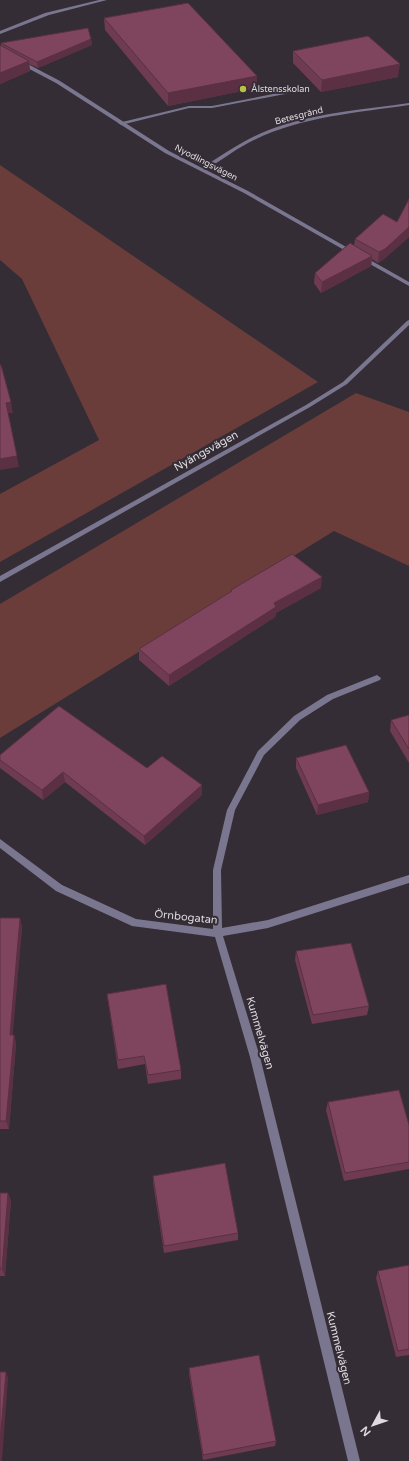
<svg xmlns="http://www.w3.org/2000/svg" width="409" height="1461" viewBox="0 0 409 1461" font-family="'Varela Round',sans-serif">
<style>
.green{fill:#6a3d3a}
.lines{fill:none;stroke-linecap:round;stroke-linejoin:round}
.service{fill:#7b768f;fill-rule:evenodd}
.minor{fill:#7b768f;fill-rule:evenodd}
.tertiary{fill:#7b768f;fill-rule:evenodd}
.wall{fill:#6e3b51}
.shaded-wall{fill:#5a3042}
.building{fill:#80455e;stroke:#5a3042}
.poi-dot{fill:#b7c148;stroke:#342d35;stroke-width:1.5}
.labels{text-anchor:middle;dominant-baseline:central;stroke-width:4;stroke-linejoin:round;paint-order:stroke}
.far-poi-label{font-size:9px;fill:#dfdae0;stroke:#342d35;text-anchor:start}
.far-street-label{font-size:9px;fill:#dfdae0;stroke:#342d35}
.street-label{font-size:11px;fill:#dfdae0;stroke:#342d35}
</style>
<rect width="100%" height="100%" fill="#342d35"/>
<g class="green">
<polygon points="0,165 318,382 0,562 0,494 99,440 22,279 0,260"/>
<polygon points="356,393 409,412 409,566 334,531 0,738 0,604"/>
</g>
<g class="lines">
<polygon class="service" points="304,88 306,88 306,90 212,108 189,108 121,125 118,123 189,106 212,106"/>
<g class="minor">
<polygon points="99,0 107,0 49,15 0,34 0,31 45,13"/>
<path d="M18,61H22L60,81L169,151L202,168C228,151 253,134 283,125C323,112 367,109 409,103V105C355,113 297,117 248,143C233,151 220,161 206,170L248,191L355,252V254L353,255L244,193L165,153L56,83L18,63Z"/>
<polygon points="363,256 409,282 409,286 361,259 360,258"/>
<polygon points="377,675 381,678 380,680 333,699 300,720 264,755 235,810 221,870 222,928 268,920 409,875 409,883 268,928 223,936 260,1057 360,1461 348,1461 250,1057 215,937 132,926 56,891 0,848 0,839 62,885 136,919 213,929 213,870 227,810 258,751 294,716 327,695"/>
</g>
<polygon class="tertiary" points="409,320 409,325 347,384 310,407 0,582 0,576 306,405 343,382 407,321"/>
</g>
<g class="wall">
<polygon points="104,18 257,76 257,88 168,106 105,30"/>
<polygon points="91,39 92,45 38,68 29,64 30,71 0,84 0,45 1,46 1,43"/>
<polygon points="293,51 398,77 321,92 293,63"/>
<polygon points="409,199 409,237 384,259 378,263 372,259 371,266 321,293 314,283 315,273 354,246 355,239 397,222"/>
<polygon points="321,588 276,613 275,617 169,686 139,660 139,649 231,592 231,590"/>
<polygon points="409,715 409,763 390,731 391,720"/>
<polygon points="0,755 147,768 202,795 145,845 65,782 43,800 0,768"/>
<polygon points="296,758 369,792 368,802 317,815 296,768"/>
<polygon points="0,918 20,918 22,928 12,1035 14,1035 16,1044 9,1129 0,1129"/>
<polygon points="296,951 369,1006 367,1015 312,1024 295,960"/>
<polygon points="107,994 181,1070 181,1079 148,1084 145,1064 118,1069"/>
<polygon points="328,1102 409,1125 409,1169 344,1181 326,1110"/>
<polygon points="153,1176 238,1233 238,1240 164,1253 153,1183"/>
<polygon points="0,1193 11,1200 5,1276 0,1276"/>
<polygon points="409,1265 409,1355 396,1357 376,1278 378,1271"/>
<polygon points="189,1368 276,1441 275,1446 203,1460 189,1374"/>
</g>
<g class="shaded-wall">
<polygon points="91,39 92,45 38,68 37,62"/>
<polygon points="29,61 30,71 0,84 0,73"/>
<polygon points="400,64 398,77 321,92 322,80"/>
<polygon points="257,76 257,88 168,106 168,93"/>
<polygon points="409,227 409,237 384,259 378,263 379,252"/>
<polygon points="372,256 371,266 321,293 322,282"/>
<polygon points="11,402 13,413 8,413 6,403"/>
<polygon points="17,456 19,467 0,470 0,459"/>
<polygon points="322,577 321,588 276,613 275,617 169,686 169,675 274,603"/>
<polygon points="63,772 65,782 43,800 42,790"/>
<polygon points="202,785 202,795 145,845 144,836"/>
<polygon points="369,792 368,802 317,815 318,805"/>
<polygon points="20,918 22,928 12,1044 10,1035"/>
<polygon points="14,1035 16,1044 9,1129 6,1121"/>
<polygon points="8,1193 11,1200 5,1276 2,1269"/>
<polygon points="6,1372 8,1378 2,1461 0,1461 0,1442"/>
</g>
<g class="building">
<polygon points="188,3 257,76 168,93 104,18"/>
<polygon points="88,28 91,39 37,62 1,43"/>
<polygon points="368,36 400,64 322,80 293,51"/>
<polygon points="0,45 29,61 0,73"/>
<polygon points="409,199 409,227 385,249 379,252 355,239 383,214 397,222"/>
<polygon points="350,243 372,256 322,282 315,273"/>
<polygon points="0,365 1,365 11,402 6,403 17,456 0,459"/>
<polygon points="292,554 322,577 274,603 276,607 169,675 139,649 232,591 231,590"/>
<polygon points="59,706 147,768 162,756 202,785 144,836 63,772 42,790 0,760 0,755"/>
<polygon points="409,715 409,749 391,720"/>
<polygon points="346,745 369,792 318,805 296,758"/>
<polygon points="0,918 20,918 10,1035 14,1035 6,1121 0,1121"/>
<polygon points="351,943 369,1006 313,1015 296,951"/>
<polygon points="166,984 181,1070 148,1075 144,1056 118,1060 107,994"/>
<polygon points="399,1090 409,1125 409,1162 345,1173 328,1102"/>
<polygon points="225,1163 238,1233 164,1246 153,1176"/>
<polygon points="0,1193 8,1193 2,1269 0,1269"/>
<polygon points="409,1265 409,1349 398,1351 378,1271"/>
<polygon points="259,1355 276,1441 203,1455 189,1368"/>
<polygon points="0,1372 6,1372 0,1442"/>
</g>
<circle class="poi-dot" cx="243" cy="89" r="4"/>
<g class="labels">
<g class="far-poi-label">
<text x="251" y="89">Ålstensskolan</text>
</g>
<g class="far-street-label">
<text transform="translate(299 116) rotate(-14)">Betesgränd</text>
<text transform="translate(206 163) rotate(27)">Nyodlingsvägen</text>
</g>
<g class="street-label">
<text transform="translate(206 451) rotate(-29)">Nyängsvägen</text>
<text transform="translate(186 917) rotate(6)">Örnbogatan</text>
<text transform="translate(260 1033) rotate(74)">Kummelvägen</text>
<text transform="translate(339 1348) rotate(76)">Kummelvägen</text>
</g>
</g>
<g transform="translate(373 1425) rotate(230)" stroke="#342d35" stroke-width="3" paint-order="stroke">
<path d="M0-3L7 15L0 10L-7 15Z" fill="#dfdae0"/>
<text y="-6" font-size="11" font-weight="bold" text-anchor="middle" fill="#dfdae0">N</text>
</g>
</svg>
